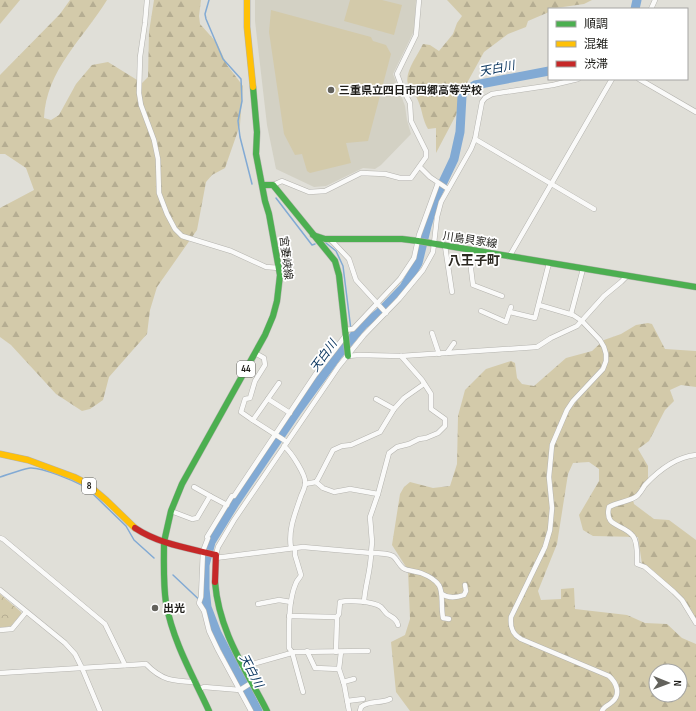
<svg xmlns="http://www.w3.org/2000/svg" width="696" height="711" viewBox="0 0 696 711" font-family="'Sofia Sans Condensed','Noto Sans JP',sans-serif">
<style>
.built{fill:#d3d1c4}
.forest{fill:url(#forest-firs);fill-rule:evenodd}
.park{fill:url(#park-crowns)}
.pitch{fill:#d3caaa}
.lines{fill:none;stroke-linecap:round;stroke-linejoin:round}
.stream{stroke:#82aad4;stroke-width:1.5}
.river{stroke:#82aad4;stroke-width:9}
.street-casing{stroke:#b4b3ae;stroke-width:5.5}
.fast-casing{stroke:#b4b3ae;stroke-width:7}
.slow-casing{stroke:#b4b3ae;stroke-width:7}
.jam-casing{stroke:#b4b3ae;stroke-width:7}
.street{stroke:#fafaf9;stroke-width:4.5}
.fast{stroke:#4caf50;stroke-width:6}
.slow{stroke:#ffc107;stroke-width:6}
.jam{stroke:#c62828;stroke-width:6}
.poi-dot{fill:#63625c;stroke:#fff;stroke-width:1.5}
.labels{text-anchor:middle;dominant-baseline:central;stroke-width:3.5;stroke-linejoin:round;paint-order:stroke}
.shield{fill:#fff;stroke:#62625f;stroke-width:1}
.shield-label{font-size:10px;font-weight:bold;fill:#1f1e1a}
.poi-label{font-size:11px;font-weight:bold;fill:#1f1e1a;stroke:#fff;text-anchor:start}
.street-label{font-size:11px;fill:#1f1e1a;stroke:#fff}
.water-label{font-size:12px;font-style:italic;fill:#0d3861;stroke:#fff}
.quarter-label{font-size:13px;font-weight:bold;fill:#2c2921;stroke:#fff}
</style>
<defs>
<pattern id="forest-firs" width="22" height="20" patternUnits="userSpaceOnUse"><rect width="22" height="20" fill="#d3caaa"/><path d="M5 1l3.5 6h-7zM16 11l3.5 6h-7z" fill="#b5ad92"/></pattern>
<pattern id="park-crowns" width="20" height="18" patternUnits="userSpaceOnUse"><rect width="20" height="18" fill="#d3caaa"/><path d="M2 6a3 3 0 1 1 6 0M12 15a3 3 0 1 1 6 0" fill="none" stroke="#b5ad92"/></pattern>
</defs>
<rect width="100%" height="100%" fill="#e0dfd8"/>
<polygon class="built" points="255,0 416,0 414,31 393,74 405,106 407,120 411,134 381,165 375,169 363,168 326,186 314,187 276,169 267,125 255,21"/>
<g class="forest">
<polygon points="0,0 20,0 0,24"/>
<path d="M70,0H107C83,39 46,70 44,118L51,120L59,115L76,84L92,65L108,62L142,83L148,77L149,32L154,0H201L199,16L200,24L217,43L227,65L243,86L240,125L225,168L212,175L206,182L197,230L157,287L150,310L147,334L109,377L103,400L90,409L82,411L56,394L11,345L0,337V208L34,190L26,168L5,154H0V75L60,14Z"/>
<path d="M447,0H592L584,4L549,9V12L528,21L526,27L508,34L484,52L467,83L456,115L436,153V128L428,129C422,118 423,113 419,103C417,96 411,91 408,84C404,72 418,55 423,44L430,45L439,51L453,34L457,23L462,16Z"/>
<path d="M648,323L652,324L665,349L696,351V387L681,385L670,390L674,401L665,410L649,441L638,449L648,466V480L633,500L634,504L654,519L669,520L696,540V620L654,571L642,564L638,537L593,536L583,530L579,515L599,481V469L589,462L573,463L568,474L557,544L538,591L541,600L561,599V589L574,588L575,609L627,615L645,623L667,624L682,638L696,644V711H410L396,692L391,642L405,635L410,619L408,570L392,545L400,494L404,487L410,482L433,488L450,486L457,464L458,416L465,390L486,369L511,361L515,363L517,378L522,384L534,386L566,358L592,351L604,340L621,334L636,325ZM656,671H680V695H656Z"/>
</g>
<polygon class="park" points="0,594 21,612 21,614 11,626 0,628"/>
<g class="pitch">
<polygon points="350,0 382,0 402,5 394,35 344,21"/>
<polygon points="271,10 371,37 373,41 386,45 391,54 368,141 346,143 351,163 310,173 307,171 302,154 295,155 284,134 269,32"/>
</g>
<g class="lines">
<g class="stream">
<polyline points="209,0 205,14 206,19 223,59 241,79 242,101 238,121 240,137 252,184"/>
<polyline points="276,198 312,245 315,244"/>
<polyline points="326,243 336,251 343,266 352,338"/>
<path d="M0,477C10,474 20,470 30,468C42,467 74,481 86,487"/>
<polyline points="94,495 126,526 134,540 154,558"/>
<polyline points="173,575 207,607"/>
</g>
<g class="river">
<polyline points="635,9 637,0"/>
<polyline points="258,711 217,633 207,607 205,589 205,565 211,542 235,503 298,410 338,355 363,325 379,313 404,287 418,263 427,226 436,197 454,159 460,132 462,96 464,92 475,85 549,71"/>
</g>
<defs>
<g id="street">
<polyline points="147,0 145,23 140,57 139,93 141,105 154,140 158,159 159,193 167,214 175,229 182,236 231,251 266,267 279,268"/>
<polyline points="651,9 655,0"/>
<polyline points="639,79 696,112"/>
<polyline points="475,139 594,209"/>
<polyline points="420,167 430,177 448,189"/>
<polyline points="273,185 282,181 309,192 325,191 361,173 385,174 400,178 411,178 426,157 426,151 411,121 410,103 402,88 397,74 416,35 419,0"/>
<polyline points="330,239 349,259 356,280 386,313"/>
<polyline points="445,246 452,292"/>
<polyline points="474,251 471,269 473,285 502,296"/>
<polyline points="509,257 612,79"/>
<path d="M539,305L573,315L582,321L600,340L604,347L606,354V361L603,369L573,401L567,410L552,445L549,477L552,508L550,530L545,547L511,617C510,627 512,634 521,639L609,676C617,683 621,695 612,702C608,706 604,706 602,711"/>
<polyline points="481,311 506,322 511,307"/>
<polyline points="510,312 535,318 549,263"/>
<polyline points="571,314 583,269"/>
<polyline points="345,330 353,329 400,279 414,258 419,235 438,183"/>
<polyline points="432,333 439,354"/>
<polyline points="255,353 264,358 265,365 255,381 250,398 245,399 241,412 251,419 287,442"/>
<polyline points="447,353 454,343"/>
<polyline points="348,356 359,355 401,356 537,347 551,338 577,326 604,296 621,282 627,276"/>
<polyline points="268,399 290,413"/>
<polyline points="376,399 394,409"/>
<polyline points="253,420 279,383"/>
<path d="M284,446C291,452 307,476 305,484C305,488 302,493 301,496C295,514 288,529 291,548"/>
<path d="M696,455C676,457 659,470 645,485C643,488 641,492 638,495C633,501 617,502 609,507C604,528 623,523 633,536C638,542 637,556 637,564L645,567L674,592L682,600L696,623"/>
<polyline points="316,482 323,488 334,492 350,489 378,494"/>
<polyline points="305,484 316,482 318,479 333,450 342,446 351,445 380,432 394,409 404,398 424,384"/>
<polyline points="194,487 210,496"/>
<polyline points="171,511 192,519 197,518 210,496 227,505"/>
<polyline points="0,538 3,539 105,624 125,665"/>
<path d="M295,548V555L301,575C300,578 297,580 296,583C288,601 289,629 289,648L292,652L303,692"/>
<polyline points="216,555 218,547 234,520 339,366 364,335 399,299 423,270 433,252 437,217 441,202 471,149 475,139 482,102 485,98 492,94 553,85 578,79"/>
<polyline points="215,558 303,547 371,553 372,542 370,517 378,494 389,453 397,447 409,444 419,439 426,438 438,433 445,426 445,419 431,409 431,394 422,380 401,356"/>
<polyline points="0,590 65,643 75,654 82,668 100,711"/>
<path d="M442,594C449,599 456,598 464,595L466,591L465,585"/>
<path d="M364,602C365,585 371,570 371,553C377,553 387,553 393,556C397,559 399,565 403,568C407,571 416,571 421,573C449,584 439,594 443,618L449,619"/>
<polyline points="258,604 279,600 291,602"/>
<polyline points="289,616 337,617"/>
<polyline points="0,630 12,629 26,612"/>
<polyline points="307,651 315,668 339,669"/>
<path d="M336,652L337,617L339,614L340,602C349,600 373,601 381,607C383,609 385,612 387,614C392,617 397,619 398,625"/>
<polyline points="341,652 339,669 344,684 349,711"/>
<polyline points="242,667 295,652 368,651"/>
<path d="M0,673L146,664C162,681 174,681 196,682"/>
<polyline points="343,682 354,679"/>
<polyline points="199,689 204,687 240,690 251,683"/>
<polyline points="347,701 363,699"/>
<polyline points="251,711 218,650 209,631 204,611 199,603 201,597 203,551 208,538 207,537 232,496 234,496 315,375 346,335"/>
<path d="M360,711L361,707C369,700 381,704 390,699"/>
</g>
<g id="fast">
<polyline points="263,185 273,185 335,261 339,275 348,356"/>
<polyline points="313,235 325,239 402,239 418,241 696,287"/>
<path d="M164,542C164,562 163,583 166,603C173,642 193,676 209,711"/>
<polyline points="164,542 171,511 182,484 265,335 273,316 277,301 280,275 269,214 265,201 256,154 257,132 253,87"/>
<path d="M215,582C219,632 245,668 267,711"/>
</g>
<g id="slow">
<polyline points="247,0 247,27 253,87"/>
<polyline points="0,454 28,460 74,477 86,483 106,500 135,528"/>
</g>
<path id="jam" d="M135,528C159,544 188,548 216,555L215,582"/>
</defs>
<use href="#street" class="street-casing"/>
<use href="#fast" class="fast-casing"/>
<use href="#slow" class="slow-casing"/>
<use href="#jam" class="jam-casing"/>
<use href="#street" class="street"/>
<use href="#fast" class="fast"/>
<use href="#slow" class="slow"/>
<use href="#jam" class="jam"/>
</g>
<g class="poi-dot">
<circle cx="331" cy="90" r="4"/>
<circle cx="155" cy="608" r="4"/>
</g>
<g class="labels">
<g class="shield">
<rect x="237" y="361" width="18" height="16" rx="3"/>
<rect x="82" y="478" width="14" height="16" rx="3"/>
</g>
<g class="shield-label">
<text x="246" y="369">44</text>
<text x="89" y="486">8</text>
</g>
<g class="poi-label">
<text x="339" y="90">三重県立四日市四郷高等学校</text>
<text x="163" y="608">出光</text>
</g>
<g class="street-label">
<text transform="translate(470 240) rotate(9)">川島貝家線</text>
<text transform="translate(286 258) rotate(83)">宮妻峡線</text>
</g>
<g class="water-label">
<text transform="translate(497 69) rotate(-11)">天白川</text>
<text transform="translate(324 356) rotate(-54)">天白川</text>
<text transform="translate(251 671) rotate(62)">天白川</text>
</g>
<g class="quarter-label">
<text x="474" y="261">八王子町</text>
</g>
</g>
<rect x="548" y="8" width="140" height="72" fill="#ffffff" stroke="#a5a5a3"/>
<rect x="556" y="21" width="20" height="6" fill="#4caf50" stroke="#a5a5a3"/>
<text x="584" y="28" font-size="12" fill="#1f1e1a">順調</text>
<rect x="556" y="41" width="20" height="6" fill="#ffc107" stroke="#a5a5a3"/>
<text x="584" y="48" font-size="12" fill="#1f1e1a">混雑</text>
<rect x="556" y="61" width="20" height="6" fill="#c62828" stroke="#a5a5a3"/>
<text x="584" y="68" font-size="12" fill="#1f1e1a">渋滞</text>
<g transform="translate(668 683) rotate(91)"><circle r="19" fill="#ffffff" stroke="#a5a5a3"/>
<path d="M0-3L7 15L0 10L-7 15Z" fill="#63625c"/>
<text y="-6" font-size="11" font-weight="bold" text-anchor="middle" fill="#1f1e1a">N</text>
</g>
</svg>
